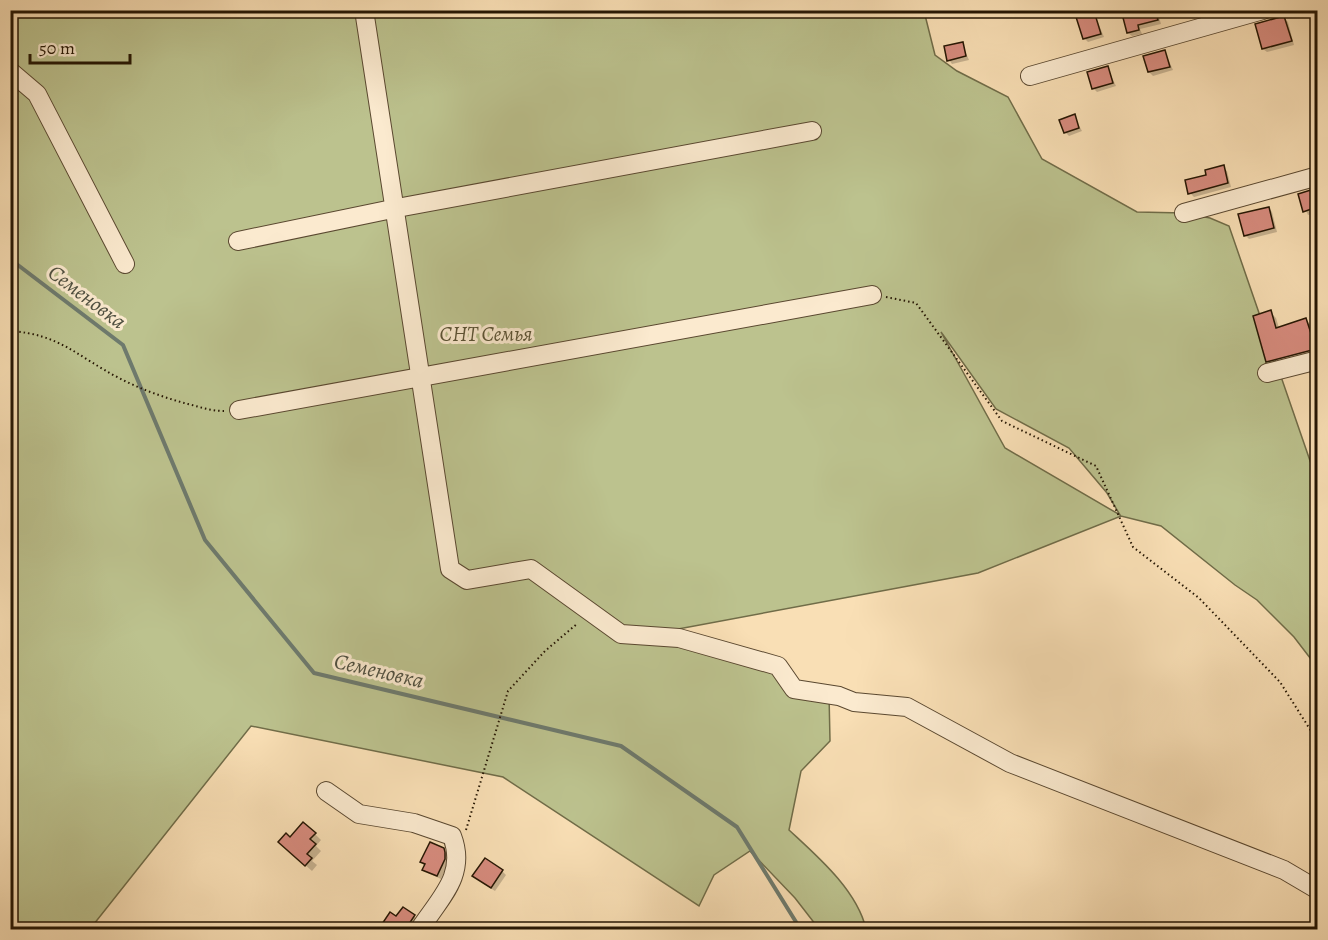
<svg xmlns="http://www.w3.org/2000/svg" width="1328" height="940" viewBox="0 0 1328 940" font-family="Alegreya,serif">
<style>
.green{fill:#bcc28e;stroke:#706c48;stroke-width:1.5;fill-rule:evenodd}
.shadow{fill:#0003}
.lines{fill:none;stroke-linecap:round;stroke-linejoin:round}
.stream{stroke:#6e7a6d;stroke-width:4}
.building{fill:#d88c7f;stroke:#251603;stroke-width:1.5}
.minor-casing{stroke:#5a4830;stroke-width:20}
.path{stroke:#251603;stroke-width:2;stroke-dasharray:1.5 3;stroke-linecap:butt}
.minor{stroke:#fbeacf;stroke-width:18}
.labels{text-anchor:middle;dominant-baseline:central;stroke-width:6;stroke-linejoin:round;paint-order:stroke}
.park-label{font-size:21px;font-style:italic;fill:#5a5234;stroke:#fbeacf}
.water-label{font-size:22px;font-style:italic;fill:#4f5041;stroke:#fbeacf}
</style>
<rect width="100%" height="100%" fill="#f9dfb5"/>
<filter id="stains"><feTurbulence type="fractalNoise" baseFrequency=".00333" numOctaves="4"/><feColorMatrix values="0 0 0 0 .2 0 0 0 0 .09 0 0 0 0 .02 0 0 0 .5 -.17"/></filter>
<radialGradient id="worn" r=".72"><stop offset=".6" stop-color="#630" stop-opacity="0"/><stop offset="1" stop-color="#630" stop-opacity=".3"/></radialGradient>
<path class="green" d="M10,11H924L935,55L957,71L1008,97L1042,159L1137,212L1184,213L1210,218L1229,226L1317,481V667L1294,637L1257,600L1235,585L1161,526L1121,516L978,573L646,635L778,666L794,689L829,694L830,741L801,771L789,830C817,856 857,890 866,929H819L795,898L750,851L714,875L699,906L503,777L251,726L90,929H15L10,924ZM941,332L996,409L1069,448L1107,493L1120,515L1005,448Z"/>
<g class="shadow">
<polygon points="1123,10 1157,10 1161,24 1140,29 1142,34 1132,36 1128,33"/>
<polygon points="1310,10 1318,10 1318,33 1317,32"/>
<polygon points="1094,13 1104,37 1088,42 1084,38"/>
<polygon points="1284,18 1288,22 1294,45 1267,52 1263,49 1257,25"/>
<polygon points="962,44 969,60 952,64 949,60"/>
<polygon points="1165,52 1173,70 1153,76 1149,72"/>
<polygon points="1107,67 1116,86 1097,92 1093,88"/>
<polygon points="1074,116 1082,131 1069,136 1065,132"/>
<polygon points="1223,167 1227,171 1231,187 1194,197 1190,193 1207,176"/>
<polygon points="1318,190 1318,212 1308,215 1299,195"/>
<polygon points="1269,208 1272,212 1277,232 1249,239 1245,235"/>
<polygon points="1270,312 1276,318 1279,328 1306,320 1312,326 1318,356 1274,367 1268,361"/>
<polygon points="315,834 321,840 316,846 321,851 312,861 317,865 312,871 286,848 290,839"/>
<polygon points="443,849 447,854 448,864 441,879 428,873 422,862"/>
<polygon points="502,871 506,875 495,891 478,880"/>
<polygon points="414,916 417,920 411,930 385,930 397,918"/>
</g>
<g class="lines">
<polyline class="stream" points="10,259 123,345 205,540 314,673 621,746 737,827 801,930"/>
</g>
<g class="building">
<polygon points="1121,10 1155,10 1158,20 1138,25 1139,30 1127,33"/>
<polygon points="1094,11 1101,34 1083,39 1076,17"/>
<polygon points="1284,16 1292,41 1262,49 1255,24"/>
<polygon points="963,42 966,56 947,61 944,46"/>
<polygon points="1165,50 1170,67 1148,72 1143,56"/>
<polygon points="1108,66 1113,83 1092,89 1087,72"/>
<polygon points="1075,114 1079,128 1064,133 1059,120"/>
<polygon points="1224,165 1228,183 1188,194 1185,180 1206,175 1205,170"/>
<polygon points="1317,188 1317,207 1303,212 1298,194"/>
<polygon points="1269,207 1274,228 1244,236 1238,214"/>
<polygon points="1271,310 1276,328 1306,318 1316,349 1266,362 1253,316"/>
<polygon points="303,822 316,833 310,839 316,844 307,854 312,858 305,866 278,842 286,833 290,837"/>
<polygon points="430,842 444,848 445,852 445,859 437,876 422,870 425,864 420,862"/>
<polygon points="485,858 503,870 491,888 472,876"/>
<polygon points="403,907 415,915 405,930 378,930 390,912 396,916"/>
</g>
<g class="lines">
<defs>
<g id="minor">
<polyline points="364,10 450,569 467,580 531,569 621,634 679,638 778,666 794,689 839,696 854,702 907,707 1010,763 1284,870 1318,890"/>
<polyline points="10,71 37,94 125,264"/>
<polyline points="1030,76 1263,10"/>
<polyline points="1184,213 1318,176"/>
<polyline points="238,241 397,208 812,131"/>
<polyline points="1267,373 1318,360"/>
<polyline points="239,410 872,295"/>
<path d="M326,791L359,814L414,823L452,836C467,875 440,898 419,930"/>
</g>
</defs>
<use href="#minor" class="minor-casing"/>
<g class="path">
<polyline points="886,297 916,303 1002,421 1096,466 1133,547 1199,598 1280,682 1318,742"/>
<path d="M10,331C60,334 78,357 119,378C140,389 165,398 188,404C200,407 211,411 224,411"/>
<polyline points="466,830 508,691 545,651 578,623"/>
</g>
<use href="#minor" class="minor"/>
</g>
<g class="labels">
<g class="park-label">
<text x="486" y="334">СНТ Семья</text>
</g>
<g class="water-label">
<text transform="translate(87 297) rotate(37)">Семеновка</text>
<text transform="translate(379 671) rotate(13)">Семеновка</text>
</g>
</g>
<rect width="1328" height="940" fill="none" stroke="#f9dfb5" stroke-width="36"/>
<rect x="12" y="12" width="1304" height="916" fill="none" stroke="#251603" stroke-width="3"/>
<rect x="18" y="18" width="1292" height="904" fill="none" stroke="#251603" stroke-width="1.5"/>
<path d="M30 54v9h100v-9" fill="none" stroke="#251603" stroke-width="3"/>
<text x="39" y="54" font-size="18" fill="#251603" stroke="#fbeacf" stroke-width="4.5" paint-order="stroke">50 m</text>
<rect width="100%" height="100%" filter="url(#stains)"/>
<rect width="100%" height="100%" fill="url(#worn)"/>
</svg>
